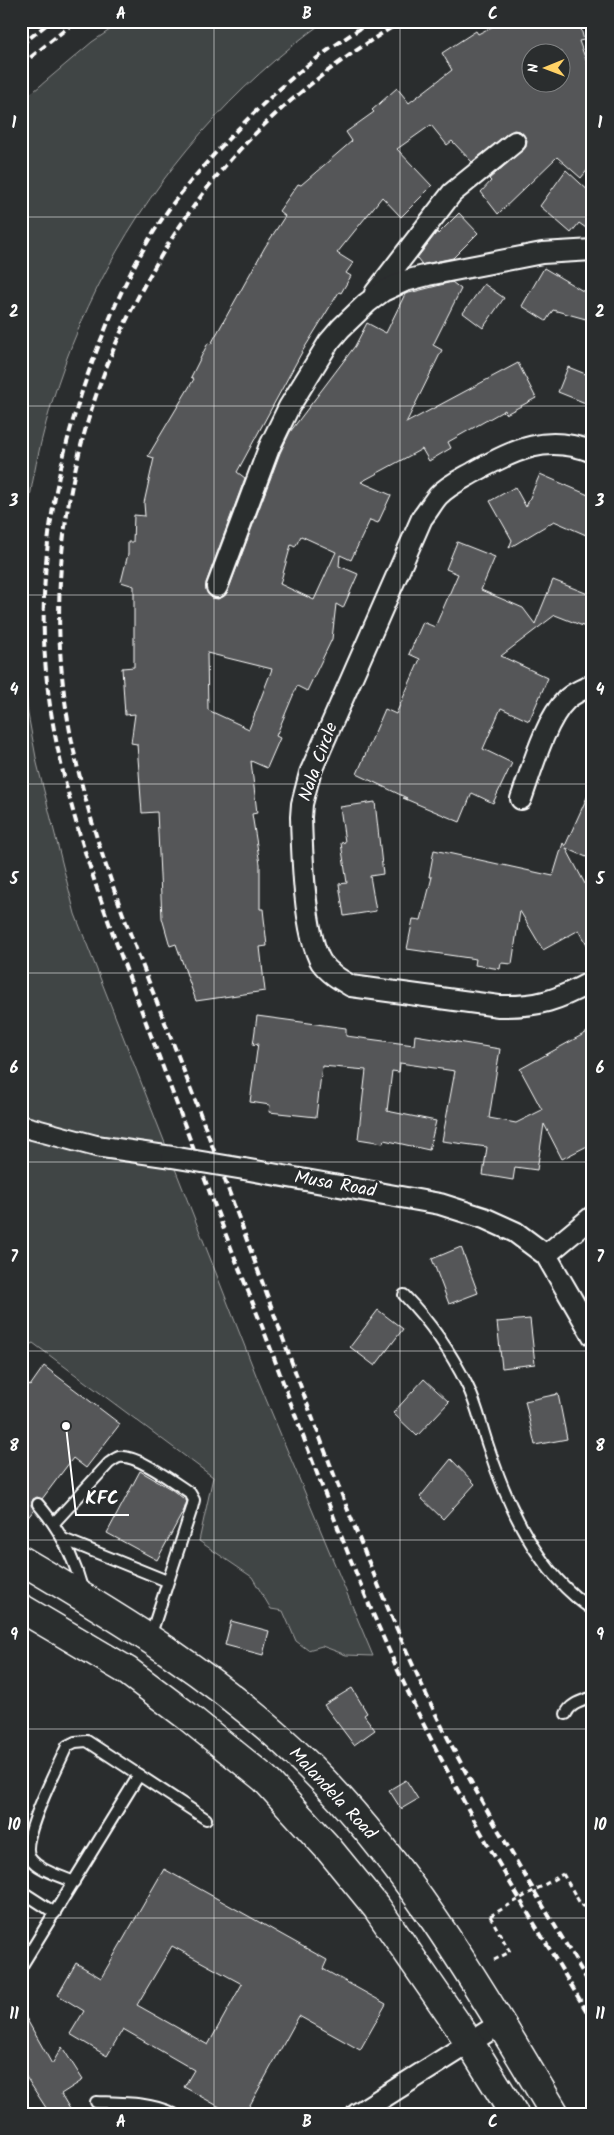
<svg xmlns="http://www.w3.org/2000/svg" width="614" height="2135" viewBox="0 0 614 2135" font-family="Kalam,sans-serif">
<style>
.green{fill:#414445;stroke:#a0a2a2}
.building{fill:#555758;stroke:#fff;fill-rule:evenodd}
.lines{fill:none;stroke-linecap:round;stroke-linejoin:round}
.service-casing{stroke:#fff;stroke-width:14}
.minor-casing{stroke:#fff;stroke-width:24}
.secondary-casing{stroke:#fff;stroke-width:31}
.path{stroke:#fff;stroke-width:3;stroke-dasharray:5 4;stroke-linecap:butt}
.service{stroke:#2a2d2e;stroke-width:10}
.minor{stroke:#2a2d2e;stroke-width:20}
.secondary{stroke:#2a2d2e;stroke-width:28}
.rail{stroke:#fff;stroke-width:4;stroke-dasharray:8 4;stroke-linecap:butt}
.minor-bridge-casing{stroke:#fff;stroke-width:24;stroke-linecap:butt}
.path-bridge{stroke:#fff;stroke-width:3;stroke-dasharray:5 4;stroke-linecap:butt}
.minor-bridge{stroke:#2a2d2e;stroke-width:20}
.grid{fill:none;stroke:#fff;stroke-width:1;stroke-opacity:0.55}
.labels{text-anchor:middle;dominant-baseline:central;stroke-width:5;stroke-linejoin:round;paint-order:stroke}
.street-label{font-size:18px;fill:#fff;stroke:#2a2d2e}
.leader{fill:none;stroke:#fff;stroke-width:2}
.callout-dot{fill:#fff;stroke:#2a2d2e;stroke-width:2}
.callout-label{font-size:19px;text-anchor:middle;font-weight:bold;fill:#fff;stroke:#2a2d2e;stroke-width:5;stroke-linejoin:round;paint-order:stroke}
.neatline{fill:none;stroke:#fff;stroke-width:2}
.grid-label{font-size:16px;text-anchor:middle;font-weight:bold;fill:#fff}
</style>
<rect width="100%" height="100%" fill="#2a2d2e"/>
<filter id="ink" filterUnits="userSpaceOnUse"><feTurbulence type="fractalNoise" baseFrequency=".02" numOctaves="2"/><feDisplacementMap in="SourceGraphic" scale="10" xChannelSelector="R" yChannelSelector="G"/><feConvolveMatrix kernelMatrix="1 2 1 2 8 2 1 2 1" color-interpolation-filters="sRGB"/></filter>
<g filter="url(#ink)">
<g class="green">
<path d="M123,21H325C141,152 29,363 21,588V102L92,42Z"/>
<polygon points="21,632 28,714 37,763 75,914 258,1380 373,1656 346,1655 322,1646 308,1650 296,1641 283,1611 271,1609 252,1577 199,1541 213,1477 33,1343 21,1349"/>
</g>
<g class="building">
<path d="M503,21H579L584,40L579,41L593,79V163L581,178L557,157L498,214L481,192L491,181L489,179L526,147L527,140L520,131L514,130L508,133L472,162L452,141L447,145L431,125L397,149L432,186L401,217L382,197L337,253L353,263L346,273L351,276L341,293L339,292L302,352L237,472L245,478L206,583L208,594L212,598L218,599L224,596L228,591L280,453L290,432L355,346L367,323L386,333L405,294L452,282L461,289L433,345L442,350L406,423L518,363L536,398L506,414L505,410L448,442L451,448L429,461L422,449L361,482L391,495L378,523L370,520L351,560L340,555L339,566L358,574L343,608L336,604L332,639L307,691L297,686L276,736L280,738L267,768L251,761L257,813L252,814L260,864V909H263L267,946L260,947L265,991L196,1001L176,944L170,946L162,918L157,812L142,813L137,744L131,743L135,714L125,715L122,668L134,667V586L121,582L128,554V542H133L134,515L145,516L144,503L154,458L148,456L194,379L191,377L208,343L211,344L265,247L285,216L279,211L298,184L301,185L352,141L346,132L374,112L372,110L397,88L409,103L452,70L442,53L476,31L478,34ZM532,52H562V82H532ZM301,536L336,552L314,600L280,584L291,545L295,547ZM207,653L272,669L249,729L208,710Z"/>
<polygon points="566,170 593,195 593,233 579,223 571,233 540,206"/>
<polygon points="459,213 478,233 453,258 420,265 421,263 417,258 437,232 438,234"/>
<polygon points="544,268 593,297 593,321 553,310 546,321 522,306"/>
<polygon points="484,284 504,298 483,328 463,313"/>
<polygon points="568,367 593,377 593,406 558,392"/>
<polygon points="540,474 593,497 593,538 554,521 509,548 512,540 490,501 515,487 526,507"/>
<polygon points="457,542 495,557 481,590 523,608 535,624 553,580 593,596 593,630 555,615 501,656 548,678 529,721 501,708 483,749 512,763 493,803 472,793 460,822 403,798 407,798 357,774 385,709 396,714 420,659 409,654 423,622 435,627 458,574 446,569"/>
<polygon points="593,784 593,860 566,848 593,899 593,955 579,930 543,950 520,911 512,964 501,963 500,969 475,965 476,959 407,949 413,919 421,920 432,877 429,877 434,850 553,876 563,843 565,846"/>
<polygon points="375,802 383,874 370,876 376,911 344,916 339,884 347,883 341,843 345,842 340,807"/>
<polygon points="257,1016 346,1028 346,1036 414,1045 415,1035 500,1049 489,1118 516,1123 542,1110 520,1069 593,1029 593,1143 562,1159 544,1124 537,1170 515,1167 513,1180 483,1175 487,1147 442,1141 455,1071 400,1063 399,1072 392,1071 387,1111 436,1121 429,1150 384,1140 383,1143 358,1139 366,1070 322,1066 316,1117 269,1112 270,1105 250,1102 258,1043 253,1045"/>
<polygon points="461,1247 478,1293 449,1304 432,1259"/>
<polygon points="378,1310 403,1329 375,1366 350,1347"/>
<polygon points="530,1319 535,1364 502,1368 497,1322"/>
<polygon points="44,1366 120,1424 86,1468 73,1458 42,1499 37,1497 33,1499 31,1505 34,1510 21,1526 21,1379 30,1386"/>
<polygon points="424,1379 449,1402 417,1436 393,1413"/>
<polygon points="558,1394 567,1439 535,1445 525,1401"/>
<polygon points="451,1459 475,1484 443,1519 420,1497"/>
<polygon points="140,1471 171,1489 187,1501 184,1510 157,1560 107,1533"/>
<polygon points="231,1621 269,1631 263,1655 225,1645"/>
<polygon points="352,1688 367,1713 364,1715 375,1730 354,1745 324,1705"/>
<polygon points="406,1780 418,1799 401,1809 389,1790"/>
<path d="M164,1869L327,1960L323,1969L386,2004L360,2050L299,2016L245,2114H232L184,2087L194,2070L123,2029L107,2056L70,2034L84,2011L58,1995L76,1963L101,1978ZM172,1946L242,1984L208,2045L137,2005Z"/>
<polygon points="21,2009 52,2064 62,2047 83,2080 61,2094 73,2114 50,2114 21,2069"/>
</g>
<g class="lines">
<defs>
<g id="service">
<path d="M404,1295C429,1321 451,1352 467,1385C477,1404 481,1426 488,1446C508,1507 538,1574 593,1610"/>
<path d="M38,1504C61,1530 74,1558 83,1591"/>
<path d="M54,1523L109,1463C112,1461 116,1458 119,1457C137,1454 175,1483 190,1493L194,1500L192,1508L150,1637"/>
<polyline points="63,1539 167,1581"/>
<path d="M566,1714C570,1703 583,1701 593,1697"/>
<path d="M74,1882C61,1876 38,1870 30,1858C19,1840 58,1767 67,1746L75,1742L87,1741L139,1775"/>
<polyline points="21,1891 55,1913"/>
<polyline points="21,1967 139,1775 206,1819"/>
<path d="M96,2102C122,2103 150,2102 174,2114"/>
</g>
<g id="minor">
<polyline points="375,293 452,193 515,142"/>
<path d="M593,452C547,434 516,449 476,471C464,478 448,485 438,496C432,503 428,511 422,518L310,773L302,804L301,817C302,852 304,934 321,962C329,973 339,979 351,986L499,1006C539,1007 558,1000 593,981"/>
<polyline points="217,587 269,448 289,407 329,342 341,328 367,303 383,291 405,281 428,275 542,253 593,250"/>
<path d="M521,799C531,772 545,720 566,700C573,693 583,689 593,685"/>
<polyline points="21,1126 96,1146 172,1157"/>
<polyline points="244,1169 440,1204 484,1218 515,1232 546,1255 593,1336"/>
<polyline points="546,1255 593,1216"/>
<polyline points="357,2114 501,2023"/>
</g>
<g id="secondary">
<path d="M21,1560C123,1620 224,1681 308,1765C410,1866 482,1992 555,2114"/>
<polyline points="21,1608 126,1670 187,1716 265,1779 328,1848 377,1908 470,2043 514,2114"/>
</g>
</defs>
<use href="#service" class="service-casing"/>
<use href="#minor" class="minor-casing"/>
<use href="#secondary" class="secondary-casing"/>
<g class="path">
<polyline points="563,1874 581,1905 593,1910"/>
<polyline points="490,1916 510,1952 492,1961"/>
</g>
<use href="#service" class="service"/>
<use href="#minor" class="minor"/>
<use href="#secondary" class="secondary"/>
<g class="rail">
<path d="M371,21C346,38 321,54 298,73C253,111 210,156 174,202C145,241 123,285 105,330C53,455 29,590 53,724C72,831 112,932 150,1033C174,1096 197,1159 221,1222C237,1264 254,1305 270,1347C323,1490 375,1635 447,1770C492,1856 544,1939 593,2022"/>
<path d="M402,21C334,62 266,115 216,177C94,329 34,532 69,726C86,821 121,911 156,1000C182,1065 207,1131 231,1197C291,1359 348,1523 420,1681C469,1788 534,1889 593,1990"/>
<polyline points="21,45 51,21"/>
<polyline points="21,65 76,21"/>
</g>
<defs>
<polyline id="minor-bridge" points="172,1157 244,1169"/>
</defs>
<use href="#minor-bridge" class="minor-bridge-casing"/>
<polyline class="path-bridge" points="490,1916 563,1874"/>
<use href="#minor-bridge" class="minor-bridge"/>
</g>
</g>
<path class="grid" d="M214,21V2114M400,21V2114M21,217H593M21,406H593M21,595H593M21,784H593M21,973H593M21,1162H593M21,1351H593M21,1540H593M21,1729H593M21,1918H593"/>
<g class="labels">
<g class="street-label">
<text transform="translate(319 762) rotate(-70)">Nala Circle</text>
<text transform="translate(335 1185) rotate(10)">Musa Road</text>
<text transform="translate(332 1794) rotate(47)">Malandela Road</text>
</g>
</g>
<path class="leader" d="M66 1426L76 1515H129"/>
<circle class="callout-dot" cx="66" cy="1426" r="5"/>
<g class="callout-label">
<text x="102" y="1504">KFC</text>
</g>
<rect width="614" height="2135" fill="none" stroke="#2a2d2e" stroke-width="55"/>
<g transform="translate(546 68) rotate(269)"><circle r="24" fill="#2a2d2e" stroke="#7f8182"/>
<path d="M0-4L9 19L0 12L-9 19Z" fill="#ffd166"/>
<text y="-8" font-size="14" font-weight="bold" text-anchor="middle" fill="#ffffff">N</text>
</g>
<rect x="28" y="28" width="558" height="2080" class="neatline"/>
<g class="grid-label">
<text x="121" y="19">A</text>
<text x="307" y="19">B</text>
<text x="493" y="19">C</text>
<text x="14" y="128">1</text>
<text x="600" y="128">1</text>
<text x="14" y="317">2</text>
<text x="600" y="317">2</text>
<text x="14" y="506">3</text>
<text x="600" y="506">3</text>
<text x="14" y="695">4</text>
<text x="600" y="695">4</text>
<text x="14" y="884">5</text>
<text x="600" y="884">5</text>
<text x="14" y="1073">6</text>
<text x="600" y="1073">6</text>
<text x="14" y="1262">7</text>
<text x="600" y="1262">7</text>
<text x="14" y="1451">8</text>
<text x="600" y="1451">8</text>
<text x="14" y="1640">9</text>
<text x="600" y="1640">9</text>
<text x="14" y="1830">10</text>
<text x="600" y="1830">10</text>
<text x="14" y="2019">11</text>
<text x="600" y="2019">11</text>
<text x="121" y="2127">A</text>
<text x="307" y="2127">B</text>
<text x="493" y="2127">C</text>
</g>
</svg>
